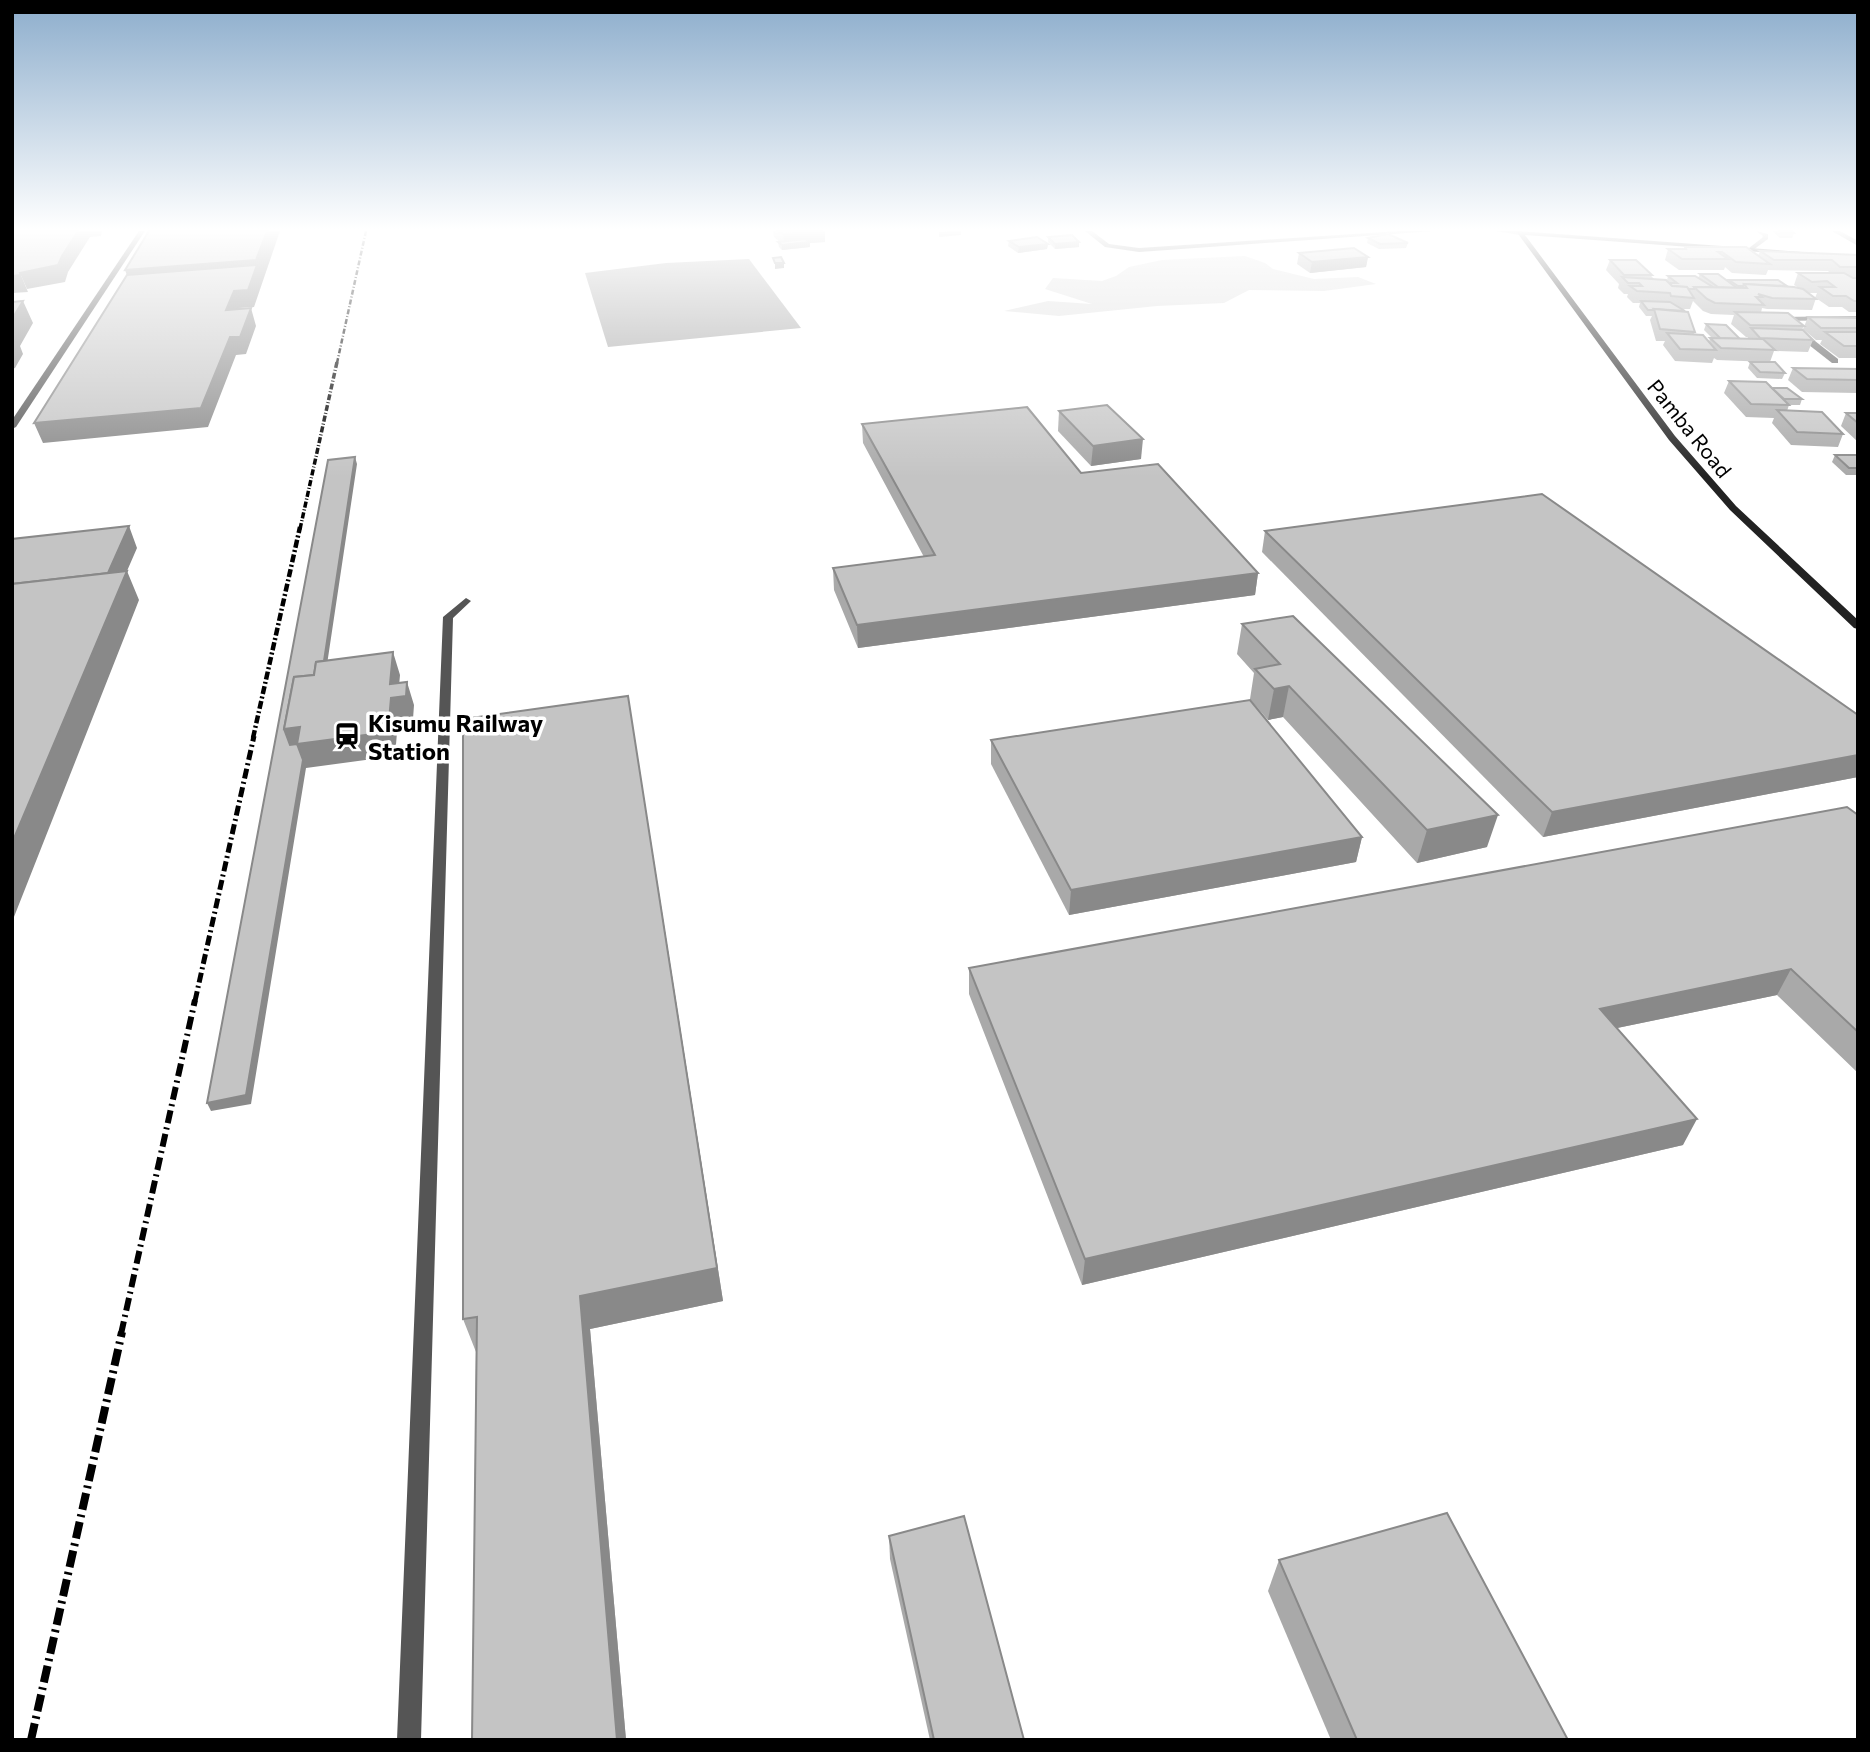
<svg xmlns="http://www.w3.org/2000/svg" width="1870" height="1752" viewBox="0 0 1870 1752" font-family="Commissioner,sans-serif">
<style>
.green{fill:#dcdcdc}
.water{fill:#a3a3a3}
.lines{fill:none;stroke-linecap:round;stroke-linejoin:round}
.service{fill:#555;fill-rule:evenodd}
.minor{fill:#555;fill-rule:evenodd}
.secondary{fill:#222;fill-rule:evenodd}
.rail-far5{stroke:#000;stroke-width:2.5;stroke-dasharray:5 2 1 2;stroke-linecap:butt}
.rail-far4{stroke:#000;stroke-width:3.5;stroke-dasharray:6 2 1 2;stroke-linecap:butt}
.rail-far3{stroke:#000;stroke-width:4.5;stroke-dasharray:8 2.5 2 2.5;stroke-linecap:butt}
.rail-far2{stroke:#000;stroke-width:5;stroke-dasharray:10 3.5 2 3.5;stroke-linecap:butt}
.rail-far1{stroke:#000;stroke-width:6;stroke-dasharray:13 4.5 2 4.5;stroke-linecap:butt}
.rail{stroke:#000;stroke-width:8;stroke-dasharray:17 5 2.5 5;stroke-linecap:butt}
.wall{fill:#a9a9a9;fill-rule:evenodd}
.shaded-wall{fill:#898989}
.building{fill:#c4c4c4;stroke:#898989;stroke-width:2}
.labels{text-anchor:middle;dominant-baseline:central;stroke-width:7;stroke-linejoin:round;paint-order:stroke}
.far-street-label{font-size:21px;fill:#000;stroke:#fff}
.poi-label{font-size:24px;font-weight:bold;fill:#000;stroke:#fff;text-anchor:start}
</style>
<rect width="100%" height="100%" fill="#fff"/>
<polygon class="green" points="1245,256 1265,263 1273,269 1314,279 1358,277 1376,284 1324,291 1249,290 1224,303 1157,306 1059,316 1004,311 1048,301 1092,304 1045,289 1053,278 1102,281 1116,276 1129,267 1162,260"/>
<polygon class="water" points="749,259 801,328 608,347 585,273 666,263"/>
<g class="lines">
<g class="service">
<polygon points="1085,231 1092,231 1109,244 1139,248 1399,231 1434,231 1139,252 1105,247"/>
<polygon points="1496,231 1520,231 1523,233 1520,235"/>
<polygon points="466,598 471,601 453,618 421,1740 397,1740 443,617"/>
</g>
<g class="minor">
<polygon points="139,231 145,231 16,427 12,429 12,420"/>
<polygon points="1756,231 1768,234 1768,239 1753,250 1749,250 1749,248 1762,238 1763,236"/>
<polygon points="1832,231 1840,231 1858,241 1858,246"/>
<polygon points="1858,316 1858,320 1775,321 1771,319 1775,317"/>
<polygon points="1795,330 1801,330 1838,359 1838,363 1832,363 1795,334"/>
</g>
<polygon class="secondary" points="1516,231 1816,253 1814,256 1525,235 1675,436 1736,506 1858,620 1858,629 1854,628 1730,510 1669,440"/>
<polyline class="rail-far5" points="337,363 366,231"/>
<polyline class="rail-far4" points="300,529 337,362"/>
<polyline class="rail-far3" points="253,738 300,527"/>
<polyline class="rail-far2" points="195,1001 254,736"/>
<polyline class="rail-far1" points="121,1334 195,1000"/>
<polyline class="rail" points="31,1740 122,1332"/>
</g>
<g class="wall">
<polygon points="773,231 825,231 825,242 810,243 810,247 782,250 779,247 778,242 780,242 774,237"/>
<polygon points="1772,231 1792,231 1794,233 1792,238 1780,238"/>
<polygon points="1048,237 1079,247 1055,249 1048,242"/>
<polygon points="1368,238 1408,243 1406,248 1379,249 1367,243"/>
<polygon points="1009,241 1048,244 1047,249 1018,253 1008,246"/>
<path d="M1685,247L1758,256L1760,251L1858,255V312H1849L1842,307H1829L1816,298L1812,310L1767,309L1762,308L1761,313L1804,326L1802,330L1813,340L1808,352L1774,351L1770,362L1717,360L1714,358L1712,363L1675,361L1663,345L1665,341H1656L1650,320L1652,316H1646L1639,307L1640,303H1633L1627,297L1628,294H1624L1618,288L1619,284L1606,270L1610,260H1636L1654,279L1667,280L1668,276L1698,278L1700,274L1728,281L1729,280L1799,288L1794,285L1798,273H1830L1828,271L1768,270L1766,275L1732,273L1725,267L1724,270H1679L1665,260L1668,249H1684ZM1809,293H1817L1815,298ZM1693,301L1703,311L1711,314L1734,315L1731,324L1746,337H1748L1747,339H1740L1706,324L1704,330L1712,338H1710L1709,342L1694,334L1695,332L1681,309H1690Z"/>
<polygon points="1299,253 1368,257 1366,267 1310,273 1297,264"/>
<polygon points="1808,317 1858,318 1858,358 1839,358 1820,344 1822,340 1816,340 1803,329"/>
<polygon points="1750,362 1785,373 1782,379 1757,378 1748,368"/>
<polygon points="1793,368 1858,369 1858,393 1802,392 1788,380"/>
<polygon points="1729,381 1772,388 1802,399 1800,405 1789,405 1787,411 1843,434 1838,447 1791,445 1772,423 1774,418 1746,417 1724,393"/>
<polygon points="1059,411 1141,459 1091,466 1058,431"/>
<polygon points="1846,413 1858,413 1858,442 1841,426"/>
<polygon points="862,424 1258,573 1255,595 858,648 834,590 833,568 924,557 863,443"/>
<polygon points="1835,455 1858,455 1858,475 1846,475 1832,462"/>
<polygon points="1265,531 1858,715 1858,777 1543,837 1262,552"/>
<polygon points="1242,624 1487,847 1417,863 1283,717 1268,720 1250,699 1254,673 1237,654"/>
<polygon points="633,727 723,1301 590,1329 626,1740 472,1740 476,1352 463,1319"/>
<polygon points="991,740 1362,837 1356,862 1069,915 991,764"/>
<polygon points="1858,815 1858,1073 1777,995 1617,1028 1683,1145 1082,1285 969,994 969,968"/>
<polygon points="889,1536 1024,1740 930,1740 890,1559"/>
<polygon points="1279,1560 1568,1740 1331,1740 1268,1591"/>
</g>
<g class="shaded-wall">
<polygon points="78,231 102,231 101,236 90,237 68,272 65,282 27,289 20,273 62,256"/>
<polygon points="267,231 280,231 254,307 239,308 231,328 133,292 125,270"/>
<polygon points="825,231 825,242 810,243 810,247 782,250 782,245 784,244 783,234"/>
<polygon points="961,231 961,235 939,237 939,232"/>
<polygon points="1079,242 1079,247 1055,249 1055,244"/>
<polygon points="1048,244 1047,249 1018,253 1019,247"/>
<polygon points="1368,257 1366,267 1310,273 1312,262"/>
<polygon points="775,263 784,263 784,268 775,269"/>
<polygon points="21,275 28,292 12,293 12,276"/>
<polygon points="23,301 33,323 20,346 23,354 15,368 12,369 12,319"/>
<polygon points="251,308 256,326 246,354 236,355 208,427 43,443 34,423 230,337"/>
<polygon points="1143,439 1141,459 1091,466 1093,446"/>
<polygon points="355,457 357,464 322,698 390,684 393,652 400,675 398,697 407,682 414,705 413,719 398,721 395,756 306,768 251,1104 211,1111 207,1103 293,753 284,729"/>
<polygon points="129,526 137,548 127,571 139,600 12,922 12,608"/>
<polygon points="1258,573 1255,595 858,648 857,625"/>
<polygon points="1289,686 1283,717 1268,720 1274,689"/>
<polygon points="633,727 723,1301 590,1329 626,1740 617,1740 580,1296"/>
<polygon points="1858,755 1858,777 1543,837 1552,812"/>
<polygon points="1498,815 1487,847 1417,863 1427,830"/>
<polygon points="1362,837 1356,862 1069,915 1071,890"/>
<polygon points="1791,969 1777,995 1588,1034 1600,1009"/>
<polygon points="1697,1119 1683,1145 1082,1285 1085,1259"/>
</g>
<g class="building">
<polygon points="12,231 78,231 62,256 58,265 20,273 21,275 12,276"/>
<polygon points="149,231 267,231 256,260 125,270"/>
<polygon points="779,231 823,231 783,234"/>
<polygon points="1780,231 1792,231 1794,233 1782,233"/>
<polygon points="1388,234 1408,243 1380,244 1368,238"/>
<polygon points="1072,235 1079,242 1055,244 1048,237"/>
<polygon points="1037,237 1048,244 1019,247 1009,241"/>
<polygon points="806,239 809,242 782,245 778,242"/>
<polygon points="1685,247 1746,247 1770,264 1736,262 1722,252 1718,252 1728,259 1682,259 1668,249 1686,249"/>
<polygon points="1354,248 1368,257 1312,262 1299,253"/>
<polygon points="1760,251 1858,255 1858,269 1856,267 1840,267 1832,260 1774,260"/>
<polygon points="781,257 784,263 775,263 773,258"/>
<polygon points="1610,260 1636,260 1652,275 1624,275"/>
<polygon points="257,265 248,290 234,291 226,310 251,308 240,337 230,337 201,408 34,423 127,275"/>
<polygon points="1798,273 1844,273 1853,278 1858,278 1858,301 1854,301 1846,296 1833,296 1820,287 1835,287 1827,281 1812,282"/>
<polygon points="1700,274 1718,274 1737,288 1718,287"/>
<polygon points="1668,276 1695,276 1713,287 1694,287 1694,289 1688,289 1687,287 1672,286 1669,283 1677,283"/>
<polygon points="1622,277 1666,280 1672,286 1687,287 1694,298 1671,296 1670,293 1637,291 1630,286 1642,286 1639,283 1628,283"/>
<polygon points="1729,280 1778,280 1787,286 1744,284 1743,286 1738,286"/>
<polygon points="1744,284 1794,287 1803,289 1816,299 1772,298 1758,294 1762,297 1756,297 1764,305 1715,303 1707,299 1694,287 1747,288"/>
<polygon points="23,301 12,319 12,302"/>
<polygon points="1641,301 1670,302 1685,311 1654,309 1655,310 1648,310"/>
<polygon points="1654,309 1688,312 1695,332 1660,329"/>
<polygon points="1735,312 1788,313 1804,326 1750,325"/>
<polygon points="1808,317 1858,318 1858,328 1821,328"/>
<polygon points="1706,324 1726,325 1740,339 1720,338"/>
<polygon points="1751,328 1803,330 1813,340 1760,338"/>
<polygon points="1825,332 1858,332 1858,346 1844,346"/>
<polygon points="1667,333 1703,335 1716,350 1680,349"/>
<polygon points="1710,338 1763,339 1775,350 1721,348"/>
<polygon points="1750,362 1775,362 1785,373 1760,372"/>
<polygon points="1793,368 1858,369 1858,380 1807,379"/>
<polygon points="1729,381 1766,382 1789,405 1751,404"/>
<polygon points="1772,388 1787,388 1802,399 1784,399"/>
<polygon points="1107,405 1143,439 1093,446 1059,411"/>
<polygon points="1027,407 1081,473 1158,464 1258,573 857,625 833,568 935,555 862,424"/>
<polygon points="1777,410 1822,412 1843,434 1797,432"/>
<polygon points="1846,413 1858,413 1858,423"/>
<polygon points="1835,455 1858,455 1858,468 1849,468"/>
<polygon points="355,457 324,661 316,662 314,675 294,677 284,729 290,745 297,744 303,760 246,1095 207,1103 328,460"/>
<polygon points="1542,494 1858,715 1858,755 1552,812 1265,531"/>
<polygon points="129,526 108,573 12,584 12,539"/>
<polygon points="127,571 12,843 12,584"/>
<polygon points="1293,616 1498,815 1427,830 1289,686 1274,689 1255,669 1280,664 1242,624"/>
<polygon points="393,652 390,684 407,682 406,696 391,698 388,732 297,744 300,727 284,729 294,677 314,675 316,662"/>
<polygon points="628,696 717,1268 580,1296 617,1740 472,1740 477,1317 463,1319 463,719"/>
<polygon points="1250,700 1362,837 1071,890 991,740"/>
<polygon points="1847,807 1858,815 1858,1032 1791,969 1600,1009 1697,1119 1085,1259 969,968"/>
<polygon points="1447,1513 1568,1740 1357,1740 1279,1560"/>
<polygon points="964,1516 1024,1740 934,1740 889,1536"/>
</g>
<linearGradient id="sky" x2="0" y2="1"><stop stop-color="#8cadcc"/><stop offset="0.48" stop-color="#fff"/><stop offset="1" stop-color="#fff" stop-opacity="0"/></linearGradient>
<rect width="1870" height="477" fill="url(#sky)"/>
<defs>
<symbol id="station-bare" viewBox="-9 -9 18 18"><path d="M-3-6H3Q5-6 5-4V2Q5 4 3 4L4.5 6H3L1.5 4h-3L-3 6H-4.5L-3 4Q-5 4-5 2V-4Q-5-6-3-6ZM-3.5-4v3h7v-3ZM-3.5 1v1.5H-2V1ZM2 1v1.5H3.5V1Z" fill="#000" stroke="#fff" stroke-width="2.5" paint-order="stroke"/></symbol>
</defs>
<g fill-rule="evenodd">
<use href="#station-bare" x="328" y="717" width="38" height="38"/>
</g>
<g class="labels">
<g class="far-street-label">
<text transform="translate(1690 428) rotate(51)">Pamba Road</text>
</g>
<g class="poi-label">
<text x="368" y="722">Kisumu Railway<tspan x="368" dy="28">Station</tspan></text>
</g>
</g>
<rect width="1870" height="1752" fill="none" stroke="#000000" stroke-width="28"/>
</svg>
